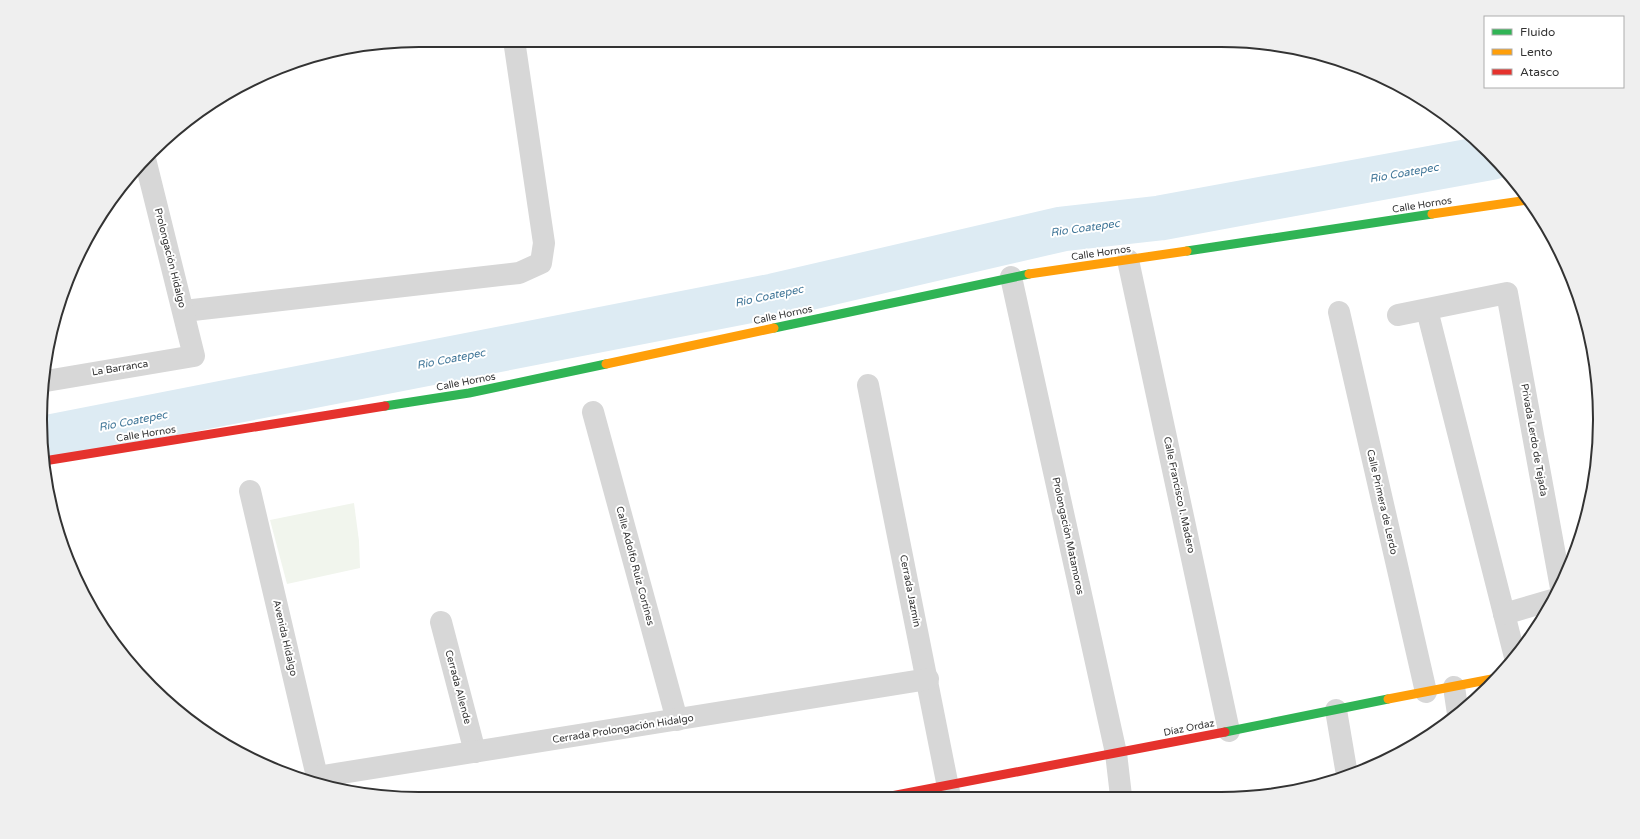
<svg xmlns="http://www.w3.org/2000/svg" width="1640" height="839" viewBox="0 0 1640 839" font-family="'Varela Round',sans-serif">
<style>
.green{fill:#f1f5ed}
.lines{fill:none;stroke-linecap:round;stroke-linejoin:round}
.river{stroke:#ddebf3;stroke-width:45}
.street{stroke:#d7d7d7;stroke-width:22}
.fast{stroke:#30b455;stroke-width:9}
.slow{stroke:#ff9f0a;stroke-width:9}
.jam{stroke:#e5322d;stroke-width:9}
.labels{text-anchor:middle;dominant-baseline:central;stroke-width:4;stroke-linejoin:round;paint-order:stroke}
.street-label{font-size:10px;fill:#333;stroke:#fff}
.water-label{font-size:11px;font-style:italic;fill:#3f7597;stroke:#fff}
.rim{fill:none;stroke:#333;stroke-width:2}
</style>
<rect width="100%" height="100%" fill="#fff"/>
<polygon class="green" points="354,503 359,541 360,568 287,584 270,520"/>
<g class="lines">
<polyline class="river" points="44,438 773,296 1062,229 1160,218 1493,157"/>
<g class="street">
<polyline points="1128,260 1229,731"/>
<polyline points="1011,277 1116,753 1121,796"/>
<polyline points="1427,310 1515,657"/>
<polyline points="184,311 519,273 541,263 544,243 514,40"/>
<polyline points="1339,312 1426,692"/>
<polyline points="1398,315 1507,293 1561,588"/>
<polyline points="46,381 194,356 145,159"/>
<polyline points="868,385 950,797"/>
<polyline points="593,412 677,720"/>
<polyline points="250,491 319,785"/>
<polyline points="1504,614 1552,600"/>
<polyline points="441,622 475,752"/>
<polyline points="1454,687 1458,714"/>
<polyline points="1336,710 1347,775"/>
<polyline points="317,777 928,679"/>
</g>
<g class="fast">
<polyline points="1187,251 1432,214"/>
<polyline points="774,328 1029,274"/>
<polyline points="385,406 469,393 606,364"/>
<polyline points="1225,732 1388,699"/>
</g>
<g class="slow">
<polyline points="1432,214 1528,200"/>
<polyline points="1029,274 1187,251"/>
<polyline points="606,364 774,328"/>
<polyline points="1388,699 1497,678"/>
</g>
<g class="jam">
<polyline points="44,461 385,406"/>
<polyline points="886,797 1225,732"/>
</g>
</g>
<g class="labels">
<g class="street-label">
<text transform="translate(1422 205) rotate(-9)">Calle Hornos</text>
<text transform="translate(1101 253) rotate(-8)">Calle Hornos</text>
<text transform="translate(170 258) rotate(76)">Prolongación Hidalgo</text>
<text transform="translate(783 315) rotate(-12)">Calle Hornos</text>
<text transform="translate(120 368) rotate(-9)">La Barranca</text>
<text transform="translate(466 382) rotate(-11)">Calle Hornos</text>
<text transform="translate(146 434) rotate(-9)">Calle Hornos</text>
<text transform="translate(1534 440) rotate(80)">Privada Lerdo de Tejada</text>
<text transform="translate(1179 495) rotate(78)">Calle Francisco I. Madero</text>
<text transform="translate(1382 502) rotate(77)">Calle Primera de Lerdo</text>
<text transform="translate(1068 536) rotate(78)">Prolongación Matamoros</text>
<text transform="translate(635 566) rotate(75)">Calle Adolfo Ruiz Cortines</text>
<text transform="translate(910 591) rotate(79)">Cerrada Jazmín</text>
<text transform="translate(285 638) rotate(77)">Avenida Hidalgo</text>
<text transform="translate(458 687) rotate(75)">Cerrada Allende</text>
<text transform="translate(1189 728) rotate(-11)">Díaz Ordaz</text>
<text transform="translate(623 729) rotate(-9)">Cerrada Prolongación Hidalgo</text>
</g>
<g class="water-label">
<text transform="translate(1404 173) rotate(-10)">Rio Coatepec</text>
<text transform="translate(1085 228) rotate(-8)">Rio Coatepec</text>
<text transform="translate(769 296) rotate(-12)">Rio Coatepec</text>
<text transform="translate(451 359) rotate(-11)">Rio Coatepec</text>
<text transform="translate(133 421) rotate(-11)">Rio Coatepec</text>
</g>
</g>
<path d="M0 0H1640V839H0ZM419 47H1221A372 372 0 0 1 1593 419V420A372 372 0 0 1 1221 792H419A372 372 0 0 1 47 420V419A372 372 0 0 1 419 47Z" fill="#efefef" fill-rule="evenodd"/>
<path class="rim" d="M419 47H1221A372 372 0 0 1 1593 419V420A372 372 0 0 1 1221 792H419A372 372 0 0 1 47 420V419A372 372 0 0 1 419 47Z"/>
<rect x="1484" y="16" width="140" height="72" fill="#ffffff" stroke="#adadad"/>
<rect x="1492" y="29" width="20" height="6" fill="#30b455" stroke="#adadad"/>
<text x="1520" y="36" font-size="12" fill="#333333">Fluido</text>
<rect x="1492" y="49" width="20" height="6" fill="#ff9f0a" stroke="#adadad"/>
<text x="1520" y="56" font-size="12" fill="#333333">Lento</text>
<rect x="1492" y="69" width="20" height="6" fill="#e5322d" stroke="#adadad"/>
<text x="1520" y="76" font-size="12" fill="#333333">Atasco</text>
</svg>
